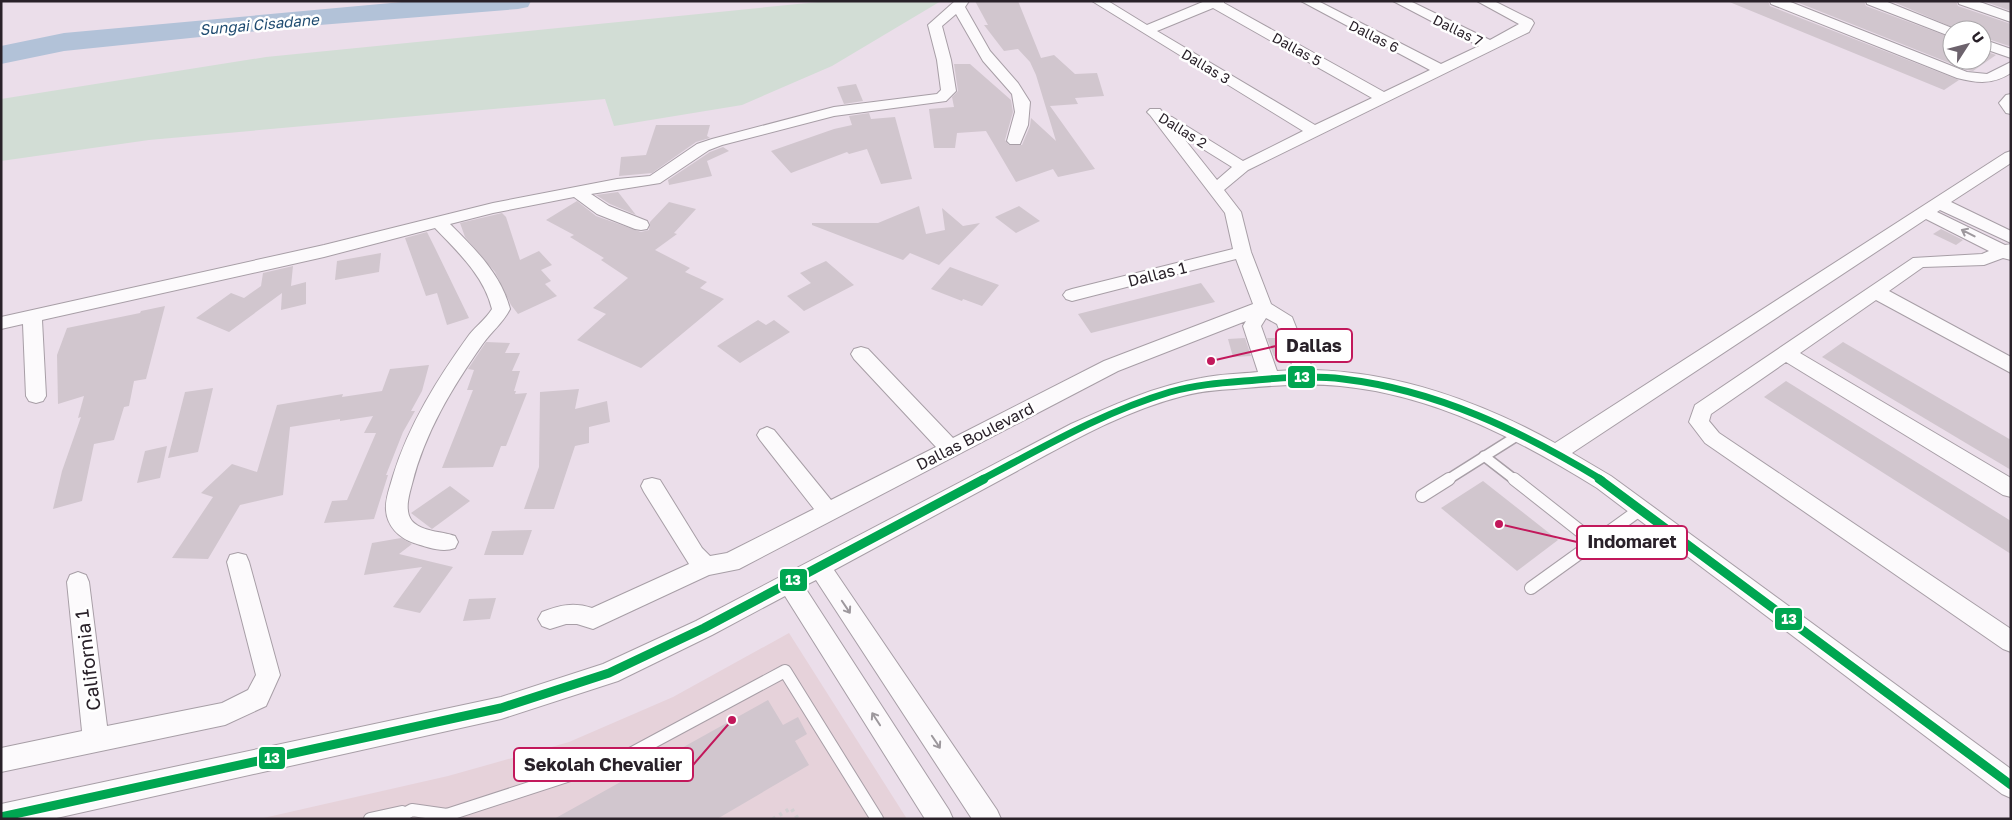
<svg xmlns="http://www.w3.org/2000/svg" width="2012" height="820" viewBox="0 0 2012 820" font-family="'Golos Text',sans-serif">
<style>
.education{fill:#e6d2da}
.green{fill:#d2ddd5}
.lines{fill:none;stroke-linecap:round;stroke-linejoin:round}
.river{fill:#b2c2d8;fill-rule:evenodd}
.building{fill:#d1c6ce}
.lane-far1-casing{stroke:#a79ea6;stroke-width:12}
.lane-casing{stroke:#a79ea6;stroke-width:14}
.street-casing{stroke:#a79ea6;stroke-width:2}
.path{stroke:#d4d0d3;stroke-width:4;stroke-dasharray:3 4.5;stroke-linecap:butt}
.lane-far1{stroke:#fcfafc;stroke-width:9}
.lane{stroke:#fcfafc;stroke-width:12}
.street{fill:#fcfafc;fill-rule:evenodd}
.bus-1-far1-casing{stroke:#fff;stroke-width:11}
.bus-1-casing{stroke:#fff;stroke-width:12}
.bus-1-far1{stroke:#00a651;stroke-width:7}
.bus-1{stroke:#00a651;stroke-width:9}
.oneway{stroke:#9d989d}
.labels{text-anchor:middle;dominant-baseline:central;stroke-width:5;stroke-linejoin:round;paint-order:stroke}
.far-street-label{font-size:14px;fill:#292129;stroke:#fff}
.far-water-label{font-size:15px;font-style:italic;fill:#204c71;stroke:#fff}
.street-label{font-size:16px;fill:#292129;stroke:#fff}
.near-street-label{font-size:19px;fill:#292129;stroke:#fff}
.leader{fill:none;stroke:#c2185b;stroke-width:2}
.callout-dot{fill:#c2185b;stroke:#fff;stroke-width:2}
.callout{fill:#fff;stroke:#c2185b;stroke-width:2}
.callout-label{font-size:18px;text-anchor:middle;font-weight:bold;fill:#292129}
.line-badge{stroke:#fff;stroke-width:2}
.badge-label{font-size:14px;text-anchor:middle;font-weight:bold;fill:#fff}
</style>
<rect width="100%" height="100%" fill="#ebdeea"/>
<polygon class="education" points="789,633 907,819 259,819 448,776 569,742 673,697"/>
<polygon class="green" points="828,1 941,1 832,66 742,105 614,126 605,99 149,140 1,161 1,99 266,57"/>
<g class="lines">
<polygon class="river" points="413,1 531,1 528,7 518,9 307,26 64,51 1,64 1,46 64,33"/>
</g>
<g class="building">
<polygon points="975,1 1018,1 1041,58 1054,55 1075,74 1097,73 1104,96 1075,98 1078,104 1050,106 1095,169 1058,177 1053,169 1016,182 986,131 957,133 955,148 934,148 929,109 954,107 952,97 958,91 954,64 970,64 1011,100 1013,112 1005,140 1009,145 1022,145 1030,126 1031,118 1056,141 1036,75 1030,62 1018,49 1004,51 984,25 988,25"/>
<polygon points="1727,1 1768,1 1770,6 1959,80 1944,90"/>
<polygon points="1794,1 1864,1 1866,6 1952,38 1952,60 1982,60 1982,50 1996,55 1973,71 1967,70"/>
<polygon points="1891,1 1956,1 1958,6 2011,24 2011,45 2009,46 1982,37 1982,30 1959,30"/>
<polygon points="1983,1 2011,1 2011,11"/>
<polygon points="856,84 863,101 844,104 837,87"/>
<polygon points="869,113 871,119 895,117 912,179 881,184 867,149 849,154 847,152 791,173 771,151 834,129 852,125 849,116"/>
<polygon points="656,125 710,125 707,136 710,138 696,142 652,173 619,176 621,157 646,155"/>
<polygon points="723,147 729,151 707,161 712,176 669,185 668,180 710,152"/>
<polygon points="618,192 636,215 610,204 596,195"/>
<polygon points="577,201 596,216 641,232 649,230 650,222 669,202 696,209 674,233 677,234 655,250 690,268 685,272 707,282 700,288 724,299 641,368 577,340 606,314 593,308 628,278 601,260 604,258 570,237 574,235 546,220"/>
<polygon points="919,206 926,234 945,230 942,208 963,226 980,223 939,265 910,253 903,260 812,225 812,223 878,223"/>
<polygon points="1019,206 1040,221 1016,233 995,217"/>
<polygon points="502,213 506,217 520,260 539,251 552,265 541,270 551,281 545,284 557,296 518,314 511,305 495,272 465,237 460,223"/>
<polygon points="1941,229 1963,240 1956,245 1933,234"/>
<polygon points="427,232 435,248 469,318 447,325 437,293 426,296 405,238"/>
<polygon points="381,253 379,272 335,280 337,261"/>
<polygon points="826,261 854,285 804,311 787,296 811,283 800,273"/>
<polygon points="293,266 291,286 306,282 306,304 281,310 282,293 229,332 196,318 231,293 244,298 261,286 263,273"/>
<polygon points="950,267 999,285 982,306 963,299 962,301 931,289"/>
<polygon points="1201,283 1215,302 1091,333 1078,314"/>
<polygon points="165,306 146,379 134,381 129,406 124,407 114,440 94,444 82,501 53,509 62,471 81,417 78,418 84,396 58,404 57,355 67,328 140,313 141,311"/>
<polygon points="758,320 766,325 774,320 790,332 740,363 717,346"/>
<polygon points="1245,338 1251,356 1233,357 1228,339"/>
<polygon points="1267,338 1280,338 1287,356 1274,356"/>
<polygon points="486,342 510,343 505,353 520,353 512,371 520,371 514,391 516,391 515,394 527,393 506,446 501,446 493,467 442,468 473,390 467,390 474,370 468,369"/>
<polygon points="1843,342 2011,440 2011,470 1822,357"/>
<polygon points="429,365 422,391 411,411 415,411 403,432 386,475 388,475 374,519 324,523 332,501 347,500 376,433 364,433 373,416 340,421 340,419 290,427 283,495 240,505 208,559 172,558 213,497 201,493 232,464 257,472 277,405 343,394 342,397 382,391 390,369"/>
<polygon points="1786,381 2011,521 2011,554 1764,397"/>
<polygon points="213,388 198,452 168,458 185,392"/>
<polygon points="579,389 575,409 607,401 610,422 589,427 589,443 575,446 554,509 524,509 539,467 540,392"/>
<polygon points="167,446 160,478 137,483 145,451"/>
<polygon points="1483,481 1558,540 1517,571 1441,508"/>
<polygon points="450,486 470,501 432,529 411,513"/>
<polygon points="532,530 523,555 484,555 492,531"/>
<polygon points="401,538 412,544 399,554 453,567 420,613 393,607 422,567 364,575 372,543"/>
<polygon points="496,598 490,619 463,621 469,599"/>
<polygon points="768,700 783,725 798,717 807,734 795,741 809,765 717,819 554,819"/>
</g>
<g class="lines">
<defs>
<g id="lane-far1">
<polyline points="1484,456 1515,480"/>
<polyline points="1447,480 1520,434"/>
</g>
<g id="lane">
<polyline points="1514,479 1594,542"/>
<polyline points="1422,496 1449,479"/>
<polyline points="1531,588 1641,509"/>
<polyline points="370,819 402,812"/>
<polyline points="395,819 412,810 447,815 625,757 785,671 877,819"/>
</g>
<g id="street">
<path d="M955,1H969L965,7L990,51L1018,83L1030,102L1028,125L1020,144H1010L1007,141L1015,112L1012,94L983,61L956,14L942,26L951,60L956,91L946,101L834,116L722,145L709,150L660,183L591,194L609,206L647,221L649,225L647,229L641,230L635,229L597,214L574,197L493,213L450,224C475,249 501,274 510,309C503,323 491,332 482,345C452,388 425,432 412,484C409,495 404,511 412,521C422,532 441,531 455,536L458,542L455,548C442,553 427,547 414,543C399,538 387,526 386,510C385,499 390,487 393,476C409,424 438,378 469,335C476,326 486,319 492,309C484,276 458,252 435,228L324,257L42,320L46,396L43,401L36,403L29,401L26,396L23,324L1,329V317L324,245L493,203L617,179L650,176L697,144L712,139L834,107L937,94L941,90L937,60L928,25Z"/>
<path d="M1092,1H1108L1147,25L1205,1H1224V3L1384,92L1430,70L1301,1H1318L1441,64L1479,46L1393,1H1410L1490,40L1519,24L1477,1H1494L1532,20L1534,23L1529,32L1248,170L1224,190L1241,212L1251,252L1271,304L1292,317L1313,370C1397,372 1482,402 1555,443L2005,153L2011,151V163L1951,202L2011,231V243L1940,210L1937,212L2005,245L2011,244V260L2003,258L1984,265L1923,267L1889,291L2011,357V373L1876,300L1800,353L2011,478V497L2003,495L1786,362L1711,414L1709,421L1719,433L2011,629V652L2003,649L1705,443L1689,422L1695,405L1913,258L1982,254L1989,251L1926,219L1572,453L1611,476L2011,769V798L2002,794L1597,488C1518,439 1434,395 1340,386C1308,383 1277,385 1245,388C1224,390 1204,390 1183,396C1124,411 1070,442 1017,471C956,504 895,537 834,570L997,810L1001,819H972L816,580L804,586L949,810L953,819H925L785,596L712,635L618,681L501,719L52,819H1V804L501,697L603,664L696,621L1071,424C1113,405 1155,386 1201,378C1220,374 1239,374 1258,372L1243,326L1246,321L1118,371L739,569L709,575L593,629L577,624H566L550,629L542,626L538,619L542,612C560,605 574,602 592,608L689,564L644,492L641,486L644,480L652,478L660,480L702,548L710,556L727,553L814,509L760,440L757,435L760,430L767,427L774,430L831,500L936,447L854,359L851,354L854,349L861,347L868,349L953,438L1104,361L1253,304L1236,259L1072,301L1066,299L1063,295L1066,291L1072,289L1233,249L1225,213L1150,115L1147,112L1150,109H1160L1166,116L1172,117L1243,161L1303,131ZM1213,8L1372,98L1315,125L1157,31ZM1182,136L1232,167L1217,180ZM1266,318L1277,324L1294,370L1277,371L1261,326Z"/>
<path d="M1770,1H1788L1967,72L1987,74L2011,62V73C1992,85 1977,83 1957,78L1771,4Z"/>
<polygon points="1866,1 1885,1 1957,30 1952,30 1952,36 1947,35 1867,4"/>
<polygon points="1958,1 1977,1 2011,13 2011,22 1959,4"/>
<polygon points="1982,39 2011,49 2011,58 1982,48"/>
<polygon points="2011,94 2011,114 2006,113 1999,103 2006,95"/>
<polygon points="238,553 246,555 249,562 280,675 266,706 225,725 1,772 1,748 82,731 67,582 70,575 78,572 86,575 89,582 107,726 222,703 248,690 256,675 227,562 230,555"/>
</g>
</defs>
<use href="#lane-far1" class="lane-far1-casing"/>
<use href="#lane" class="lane-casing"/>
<use href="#street" class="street-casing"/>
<polyline class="path" points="773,819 791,808 798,819"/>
<use href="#lane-far1" class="lane-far1"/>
<use href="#lane" class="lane"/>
<use href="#street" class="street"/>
<defs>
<path id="bus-1-far1" d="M981,480C1042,448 1103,412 1170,392C1195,385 1219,383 1244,381C1277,378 1310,375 1343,379C1437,390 1521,431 1602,480"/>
<g id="bus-1">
<polyline points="1599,479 2011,785"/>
<polyline points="1,817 501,708 609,673 704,628 984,479"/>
</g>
</defs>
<use href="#bus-1-far1" class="bus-1-far1-casing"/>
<use href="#bus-1" class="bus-1-casing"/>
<use href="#bus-1-far1" class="bus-1-far1"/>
<use href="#bus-1" class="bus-1"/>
</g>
<defs><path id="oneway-shaft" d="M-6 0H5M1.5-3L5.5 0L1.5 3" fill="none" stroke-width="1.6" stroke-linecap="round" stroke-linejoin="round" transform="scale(1.25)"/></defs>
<g class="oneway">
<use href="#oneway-shaft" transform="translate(1968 233) rotate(-153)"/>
<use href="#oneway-shaft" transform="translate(846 607) rotate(56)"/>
<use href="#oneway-shaft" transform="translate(876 719) rotate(-123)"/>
<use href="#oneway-shaft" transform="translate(936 742) rotate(56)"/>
</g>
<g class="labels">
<g class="far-street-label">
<text transform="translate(1458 30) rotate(26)">Dallas 7</text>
<text transform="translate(1374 36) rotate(27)">Dallas 6</text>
<text transform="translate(1297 49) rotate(29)">Dallas 5</text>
<text transform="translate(1206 66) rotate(31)">Dallas 3</text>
<text transform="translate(1183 130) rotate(32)">Dallas 2</text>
</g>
<g class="far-water-label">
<text transform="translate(259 24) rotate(-5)">Sungai Cisadane</text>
</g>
<g class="street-label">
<text transform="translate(1157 274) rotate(-14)">Dallas 1</text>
<text transform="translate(975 436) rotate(-27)">Dallas Boulevard</text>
</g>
<g class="near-street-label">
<text transform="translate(87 660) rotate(-97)">California 1</text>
</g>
</g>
<path class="leader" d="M1211 361L1276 346M1499 524L1577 542M732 720L693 765"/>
<g class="callout-dot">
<circle cx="1211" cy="361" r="5"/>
<circle cx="1499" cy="524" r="5"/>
<circle cx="732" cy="720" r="5"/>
</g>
<g class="callout">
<rect x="1276" y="329" width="76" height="33" rx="5"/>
<rect x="1577" y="526" width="110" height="33" rx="5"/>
<rect x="514" y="748" width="179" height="33" rx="5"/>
</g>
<g class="callout-label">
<text x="1314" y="352">Dallas</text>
<text x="1632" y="548">Indomaret</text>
<text x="603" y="771">Sekolah Chevalier</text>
</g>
<g class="line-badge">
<rect x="1287" y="365" width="29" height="24" rx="5" fill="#00a651"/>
<rect x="779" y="568" width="29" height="24" rx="5" fill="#00a651"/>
<rect x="1774" y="607" width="29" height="24" rx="5" fill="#00a651"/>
<rect x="258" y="746" width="28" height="24" rx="5" fill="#00a651"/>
</g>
<g class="badge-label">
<text x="1302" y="382">13</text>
<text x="793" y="585">13</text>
<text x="1789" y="624">13</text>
<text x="272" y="763">13</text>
</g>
<rect width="2012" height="820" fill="none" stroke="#292129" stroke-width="5"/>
<g transform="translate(1967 45) rotate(54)"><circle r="24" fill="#ffffff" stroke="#a9a6a9"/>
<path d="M0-4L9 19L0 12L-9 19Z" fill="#6d636d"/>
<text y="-8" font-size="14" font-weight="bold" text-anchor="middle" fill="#292129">U</text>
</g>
</svg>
